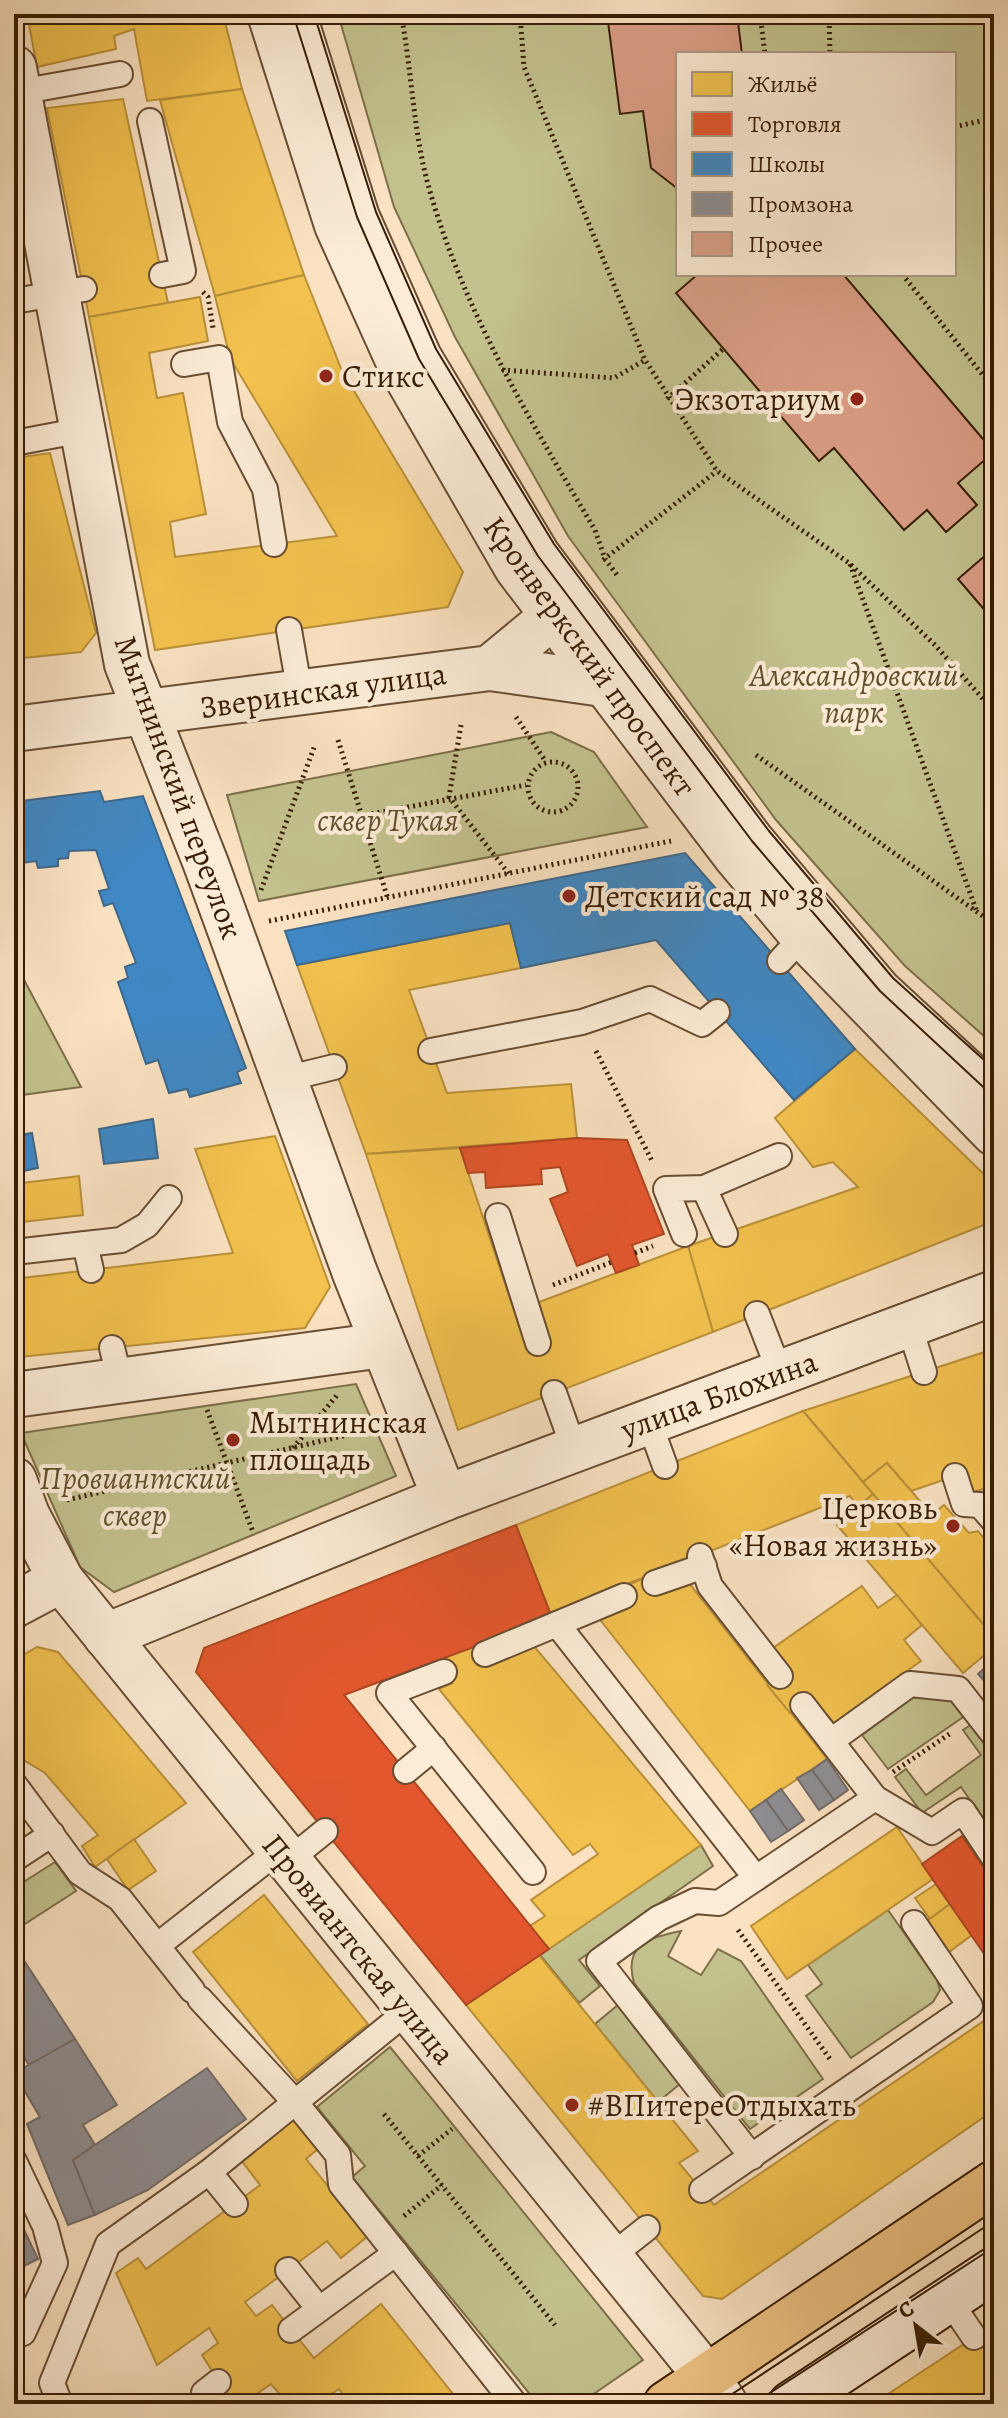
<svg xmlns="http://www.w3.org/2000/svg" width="1008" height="2418" viewBox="0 0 1008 2418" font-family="Alegreya,serif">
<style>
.green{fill:#c3c28f;stroke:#7d7049;stroke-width:2;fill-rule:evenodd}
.homes{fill:#f2c14e;stroke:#ba9038;stroke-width:2}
.shops{fill:#e4572e;stroke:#b04621;stroke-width:2}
.schools{fill:#3f88c5;stroke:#3d688b;stroke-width:2}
.industry{fill:#8d8d92;stroke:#736b67;stroke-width:2}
.building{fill:#da9e86;stroke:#371d03;stroke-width:2}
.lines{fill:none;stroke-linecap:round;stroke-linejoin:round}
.service-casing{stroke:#684e33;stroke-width:28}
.minor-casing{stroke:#684e33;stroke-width:48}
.tertiary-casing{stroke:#684e33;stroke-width:48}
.secondary-casing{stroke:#371d03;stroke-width:48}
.primary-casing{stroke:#371d03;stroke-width:48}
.path{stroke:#371d03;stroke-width:5;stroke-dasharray:2 4;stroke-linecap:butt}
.service{stroke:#fcecd7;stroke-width:24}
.minor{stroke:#fcecd7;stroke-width:44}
.tertiary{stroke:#fcecd7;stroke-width:44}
.secondary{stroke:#fcecd7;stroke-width:44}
.primary{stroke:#edc181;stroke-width:44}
.tram{stroke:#371d03;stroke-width:2}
.poi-dot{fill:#8f2418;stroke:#fcecd7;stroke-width:3}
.labels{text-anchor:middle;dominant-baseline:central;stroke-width:8;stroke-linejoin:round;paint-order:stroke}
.poi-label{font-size:32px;fill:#371d03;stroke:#fcecd7;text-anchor:start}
.street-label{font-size:32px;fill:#371d03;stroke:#fcecd7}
.park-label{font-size:32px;font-style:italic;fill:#614f2d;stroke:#fcecd7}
</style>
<rect width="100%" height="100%" fill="#fae2c2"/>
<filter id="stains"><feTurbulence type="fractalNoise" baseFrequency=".0025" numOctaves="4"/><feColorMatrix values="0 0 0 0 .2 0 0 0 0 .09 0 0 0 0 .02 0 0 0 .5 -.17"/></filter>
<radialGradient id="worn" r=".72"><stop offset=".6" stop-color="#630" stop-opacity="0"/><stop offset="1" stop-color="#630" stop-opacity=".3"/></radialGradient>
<g class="green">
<path d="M338,14H994V1045L905,966L776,820L568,536L455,337L394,207ZM678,54H954V274H678Z"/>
<polygon points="551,732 594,752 647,827 259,901 227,795"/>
<polygon points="14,961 81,1087 14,1096"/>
<polygon points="356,1384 396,1476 114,1592 80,1567 21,1433"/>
<polygon points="915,1696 952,1699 966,1715 888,1769 862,1735"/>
<polygon points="972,1724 994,1751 994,1835 961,1787 922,1813 895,1777 906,1769 926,1795 981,1755 963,1730"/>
<polygon points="701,1845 713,1866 579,1960 600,1986 579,2003 540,1955"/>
<polygon points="55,1862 76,1891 14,1931 14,1888"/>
<polygon points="888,1910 937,1980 940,1990 933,2002 851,2058 806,1996 822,1984 808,1965"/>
<path d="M681,1931L668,1956L701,1975L718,1949L741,1961L823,2079L750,2129L634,1983C623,1944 649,1938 681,1931Z"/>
<polygon points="618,2005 681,2083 658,2102 595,2024"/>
<polygon points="390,2047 643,2360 579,2404 538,2404 352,2177 365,2166 317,2107"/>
</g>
<g class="homes">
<polygon points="27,14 223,14 242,89 147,101 134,29 114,36 116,49 37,67"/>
<polygon points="242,89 304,275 215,296 160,100"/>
<polygon points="123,99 168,303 89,317 47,108"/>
<polygon points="304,275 342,371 463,572 448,607 155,650 89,317 200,297 208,341 149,353 157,398 183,393 206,514 170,522 175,557 337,536 230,358 215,296"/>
<polygon points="50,453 96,633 81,652 14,659 14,458"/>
<polygon points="510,923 521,968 409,990 447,1093 571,1084 577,1138 366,1154 297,965"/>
<polygon points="855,1049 994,1184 994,1221 713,1332 688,1246 858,1187 833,1162 813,1167 775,1118"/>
<polygon points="275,1136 330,1287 305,1328 20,1357 14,1338 14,1279 233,1253 195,1149"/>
<polygon points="460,1148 526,1347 538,1343 534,1304 688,1246 713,1332 458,1430 366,1154"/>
<polygon points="79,1176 83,1215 14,1223 14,1184"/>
<polygon points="994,1349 994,1486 973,1492 967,1472 911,1491 887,1463 863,1482 803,1411"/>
<polygon points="803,1411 873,1494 858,1507 850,1496 551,1614 516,1525"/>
<polygon points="887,1463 932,1515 944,1505 969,1533 978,1531 994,1550 994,1637 863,1482"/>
<polygon points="873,1494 994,1637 994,1647 963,1673 837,1525"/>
<polygon points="651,1575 685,1578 827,1759 750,1811 598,1617 621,1588"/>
<polygon points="862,1586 878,1608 897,1595 922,1625 904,1640 921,1661 834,1723 812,1698 790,1713 767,1685 790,1668 773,1648"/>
<polygon points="479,1645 493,1664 533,1645 701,1845 549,1949 530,1926 545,1916 531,1900 598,1854 590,1844 573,1855 439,1689 452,1683 436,1661"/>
<polygon points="37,1647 58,1652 186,1803 95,1867 82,1846 98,1835 45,1773 25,1761 14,1767 14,1660"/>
<polygon points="897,1827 933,1879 787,1979 751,1926"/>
<polygon points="134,1839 156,1871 128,1890 107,1859"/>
<polygon points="936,1884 950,1904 930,1919 915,1898"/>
<polygon points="264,1895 368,2024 297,2081 193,1952"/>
<polygon points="950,1904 972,1935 949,1952 927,1921"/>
<polygon points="539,1955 698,2151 679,2163 714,2205 994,2014 994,2110 722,2299 703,2296 466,2005"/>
<polygon points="294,2119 318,2149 306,2159 368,2236 341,2258 327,2241 245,2302 256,2316 272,2305 314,2358 381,2304 461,2404 350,2404 339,2389 327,2397 332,2404 288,2404 271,2384 242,2404 233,2404 202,2355 218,2343 209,2328 157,2365 116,2273 138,2258 146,2269 260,2185 241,2160"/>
<polygon points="994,2324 994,2404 873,2404"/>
</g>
<g class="shops">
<polygon points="577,1138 627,1140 664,1234 632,1245 639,1265 616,1273 608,1254 577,1266 550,1199 568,1192 560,1167 541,1169 542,1184 486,1188 485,1172 468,1173 460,1148"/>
<polygon points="516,1525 552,1618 344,1695 549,1949 466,2005 196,1672 204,1648"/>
<polygon points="962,1836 994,1882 994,1968 922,1864"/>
</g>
<g class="schools">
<polygon points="100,791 104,802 143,796 246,1068 237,1072 241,1083 190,1097 187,1089 169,1093 158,1060 146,1064 118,982 128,978 125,967 136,963 113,903 104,906 99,891 109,889 96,850 69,851 68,858 58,859 58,866 38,868 36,861 14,864 14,802"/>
<polygon points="685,853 855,1049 794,1100 656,940 521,968 510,923 297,965 285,931"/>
<polygon points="153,1119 158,1158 104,1164 99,1129"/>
<polygon points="32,1133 38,1168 14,1173 14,1136"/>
</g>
<g class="industry">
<polygon points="994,1659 994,1680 988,1685 978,1674"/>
<polygon points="827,1759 848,1790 834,1800 812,1770"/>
<polygon points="812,1770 834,1800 819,1810 797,1778"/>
<polygon points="781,1789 804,1820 788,1831 766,1800"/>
<polygon points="766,1800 788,1831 771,1842 750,1811"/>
<polygon points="14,1945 75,2039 29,2065 14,2042"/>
<polygon points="75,2039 117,2105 83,2125 95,2145 73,2160 95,2215 68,2225 27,2124 40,2117 14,2073"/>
<polygon points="207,2068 246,2119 148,2190 95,2215 73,2160"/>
<polygon points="14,2209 38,2259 14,2271"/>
</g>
<g class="building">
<polygon points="607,14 737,14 742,54 678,54 678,189 651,168 643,111 620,114"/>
<polygon points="698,274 843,274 994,452 958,483 977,505 946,532 927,510 904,530 834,448 819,461 676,293"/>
<polygon points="994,548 994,621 958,579"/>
</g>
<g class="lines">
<defs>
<g id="service">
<polyline points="304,14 366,213 428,353 546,550 759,834 886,984 994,1084"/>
<polyline points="19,92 120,74"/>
<polyline points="150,121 183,271 162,275"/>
<polyline points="14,301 84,289"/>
<polyline points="184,364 219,358 230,422 265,489 274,544"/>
<polyline points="14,443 83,430"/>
<polyline points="289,630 300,693"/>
<polyline points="780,961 803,936"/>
<polyline points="431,1051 582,1022 650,999 702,1024 717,1012"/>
<polyline points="285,1079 334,1067"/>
<polyline points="704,1188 725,1234"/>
<polyline points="498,1216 538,1343"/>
<polyline points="684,1234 666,1189 704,1188 779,1156"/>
<polyline points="85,1244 91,1270"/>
<polyline points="14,1252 121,1240 147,1225 169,1198"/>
<polyline points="757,1314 780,1373"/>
<polyline points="909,1325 924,1372"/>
<polyline points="112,1348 120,1380"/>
<polyline points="554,1393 574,1449"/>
<polyline points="649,1422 665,1466"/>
<polyline points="955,1476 964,1504 980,1505 994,1521"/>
<polyline points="700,1556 710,1586 780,1676"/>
<polyline points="655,1583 704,1566"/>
<polyline points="557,1624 756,1878"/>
<polyline points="485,1654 624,1596"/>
<polyline points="444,1672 389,1693 533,1872"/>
<polyline points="803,1705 875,1798 932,1832 963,1811 994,1858"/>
<polyline points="831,1741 910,1684 958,1689 994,1735"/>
<polyline points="406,1771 434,1748"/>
<polyline points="14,1784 80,1873 120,1899 157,1946 279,1850"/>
<polyline points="14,1859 52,1834"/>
<polyline points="288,1861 325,1831"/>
<polyline points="157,1946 192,1990"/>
<polyline points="200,1999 295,2102 338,2155 341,2184 515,2404"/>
<polyline points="752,2157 599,1961 659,1918 695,1901 719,1903 875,1798"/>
<polyline points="14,2161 45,2226 55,2263 23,2333 14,2336"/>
<polyline points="209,2172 235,2204"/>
<polyline points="702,2190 970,2006 914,1923"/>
<polyline points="609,2258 647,2228"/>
<polyline points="288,2270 319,2309"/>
<polyline points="949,2300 974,2337"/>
<polyline points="291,2330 396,2253"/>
<polyline points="204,2393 218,2382"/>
<polyline points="60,2404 52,2383 108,2244 209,2172 409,2010"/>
</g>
<g id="minor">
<polyline points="14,68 127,664 206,864 355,1273 445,1498"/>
<polyline points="490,668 553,616"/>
<polyline points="14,729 490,668 603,684"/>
<polyline points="14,1395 383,1345"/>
<polyline points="14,1480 27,1515 61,1580 707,2377 725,2404"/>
<polyline points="14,1605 61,1580"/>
<polyline points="106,1636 445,1498 994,1293"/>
</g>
<polyline id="tertiary" points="270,14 337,225 401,367 517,568 735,855 803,936 994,1133"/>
<polyline id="secondary" points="791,2404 994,2270"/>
<polyline id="primary" points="666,2404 994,2183"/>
</defs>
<use href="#service" class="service-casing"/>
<use href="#minor" class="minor-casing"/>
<use href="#tertiary" class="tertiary-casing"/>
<use href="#secondary" class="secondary-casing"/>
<use href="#primary" class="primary-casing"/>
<g class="path">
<path d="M401,14C412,71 413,132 429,188C464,312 530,420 595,530L605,559L617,575"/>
<polyline points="520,14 524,67 645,360 717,471 849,563 935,645 994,711"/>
<polyline points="760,14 765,54"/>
<polyline points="829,14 830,54"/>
<polyline points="954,127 994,118"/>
<polyline points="902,274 994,389"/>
<polyline points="203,292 208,297 213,328"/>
<polyline points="502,370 614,378 645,360"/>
<polyline points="667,399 723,349"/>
<polyline points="603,560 717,471"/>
<polyline points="850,564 977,912"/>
<polyline points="516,717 546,762"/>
<polyline points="461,725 449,797 509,874"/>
<polyline points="338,740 388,899"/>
<polyline points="756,755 994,924"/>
<circle cx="553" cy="787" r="25"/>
<polyline points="360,816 526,785"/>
<polyline points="261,890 315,745"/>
<polyline points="269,921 671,841"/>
<polyline points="596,1051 653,1163"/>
<polyline points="635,1253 653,1246"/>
<polyline points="553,1285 612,1262"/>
<polyline points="207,1410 253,1532"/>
<polyline points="293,1448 338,1394"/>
<polyline points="67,1500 373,1429"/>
<polyline points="893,1772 951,1733"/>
<polyline points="738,1930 832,2062"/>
<polyline points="384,2114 555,2325"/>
<polyline points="418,2156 452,2129"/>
<polyline points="404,2216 442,2185"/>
</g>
<use href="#service" class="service"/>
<use href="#minor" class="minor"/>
<use href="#tertiary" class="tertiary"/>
<use href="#secondary" class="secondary"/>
<use href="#primary" class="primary"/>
<g class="tram">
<polyline points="293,14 357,217 419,359 538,556 752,841 880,991 994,1097"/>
<polyline points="314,14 376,212 436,349 554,544 769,831 893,978 994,1069"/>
<polyline points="717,2404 994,2221"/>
<polyline points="753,2404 994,2247"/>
</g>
</g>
<g class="poi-dot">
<circle cx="326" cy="376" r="8"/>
<circle cx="857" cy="399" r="8"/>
<circle cx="569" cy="896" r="8"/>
<circle cx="233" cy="1440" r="8"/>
<circle cx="953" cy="1526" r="8"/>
<circle cx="572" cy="2105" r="8"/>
</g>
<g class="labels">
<g class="poi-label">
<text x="342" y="376">Стикс</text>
<text x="841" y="399" text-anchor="end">Экзотариум</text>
<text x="585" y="896">Детский сад № 38</text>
<text x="249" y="1422">Мытнинская<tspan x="249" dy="37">площадь</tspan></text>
<text x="937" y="1508" text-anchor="end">Церковь<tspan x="937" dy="37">«Новая жизнь»</tspan></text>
<text x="588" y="2105">#ВПитереОтдыхать</text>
</g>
<g class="street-label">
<text transform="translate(590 656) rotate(54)">Кронверкский проспект</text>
<text transform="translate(323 690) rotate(-8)">Зверинская улица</text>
<text transform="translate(179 787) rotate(70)">Мытнинский переулок</text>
<text transform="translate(719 1395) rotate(-20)">улица Блохина</text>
<text transform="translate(359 1949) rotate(51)">Провиантская улица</text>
</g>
<g class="park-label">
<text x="854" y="675">Александровский<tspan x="854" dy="37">парк</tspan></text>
<text x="388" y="820">сквер Тукая</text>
<text x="135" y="1478">Провиантский<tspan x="135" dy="37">сквер</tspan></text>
</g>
</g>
<rect width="1008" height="2418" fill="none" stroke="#fae2c2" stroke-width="48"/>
<rect x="16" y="16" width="976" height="2386" fill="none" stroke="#371d03" stroke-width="4"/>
<rect x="24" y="24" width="960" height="2370" fill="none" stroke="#371d03" stroke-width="2"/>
<rect x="676" y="52" width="280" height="224" fill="#fcecd7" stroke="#ad9982" stroke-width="2"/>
<rect x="692" y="72" width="40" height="24" fill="#f2c14e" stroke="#ad9982" stroke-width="2"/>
<text x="748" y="92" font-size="24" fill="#371d03">Жильё</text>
<rect x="692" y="112" width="40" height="24" fill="#e4572e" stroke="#ad9982" stroke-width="2"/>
<text x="748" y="132" font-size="24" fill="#371d03">Торговля</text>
<rect x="692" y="152" width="40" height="24" fill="#3f88c5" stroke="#ad9982" stroke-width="2"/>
<text x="748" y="172" font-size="24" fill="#371d03">Школы</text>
<rect x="692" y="192" width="40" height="24" fill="#8d8d92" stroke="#ad9982" stroke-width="2"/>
<text x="748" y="212" font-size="24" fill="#371d03">Промзона</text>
<rect x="692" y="232" width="40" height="24" fill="#da9e86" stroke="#ad9982" stroke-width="2"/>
<text x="748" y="252" font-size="24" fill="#371d03">Прочее</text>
<g transform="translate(916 2326) rotate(329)" stroke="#fcecd7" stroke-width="6" paint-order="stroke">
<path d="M0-6L14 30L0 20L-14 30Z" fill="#371d03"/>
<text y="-12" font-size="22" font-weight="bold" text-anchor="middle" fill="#371d03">С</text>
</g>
<rect width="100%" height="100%" filter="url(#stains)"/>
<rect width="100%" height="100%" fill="url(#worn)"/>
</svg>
